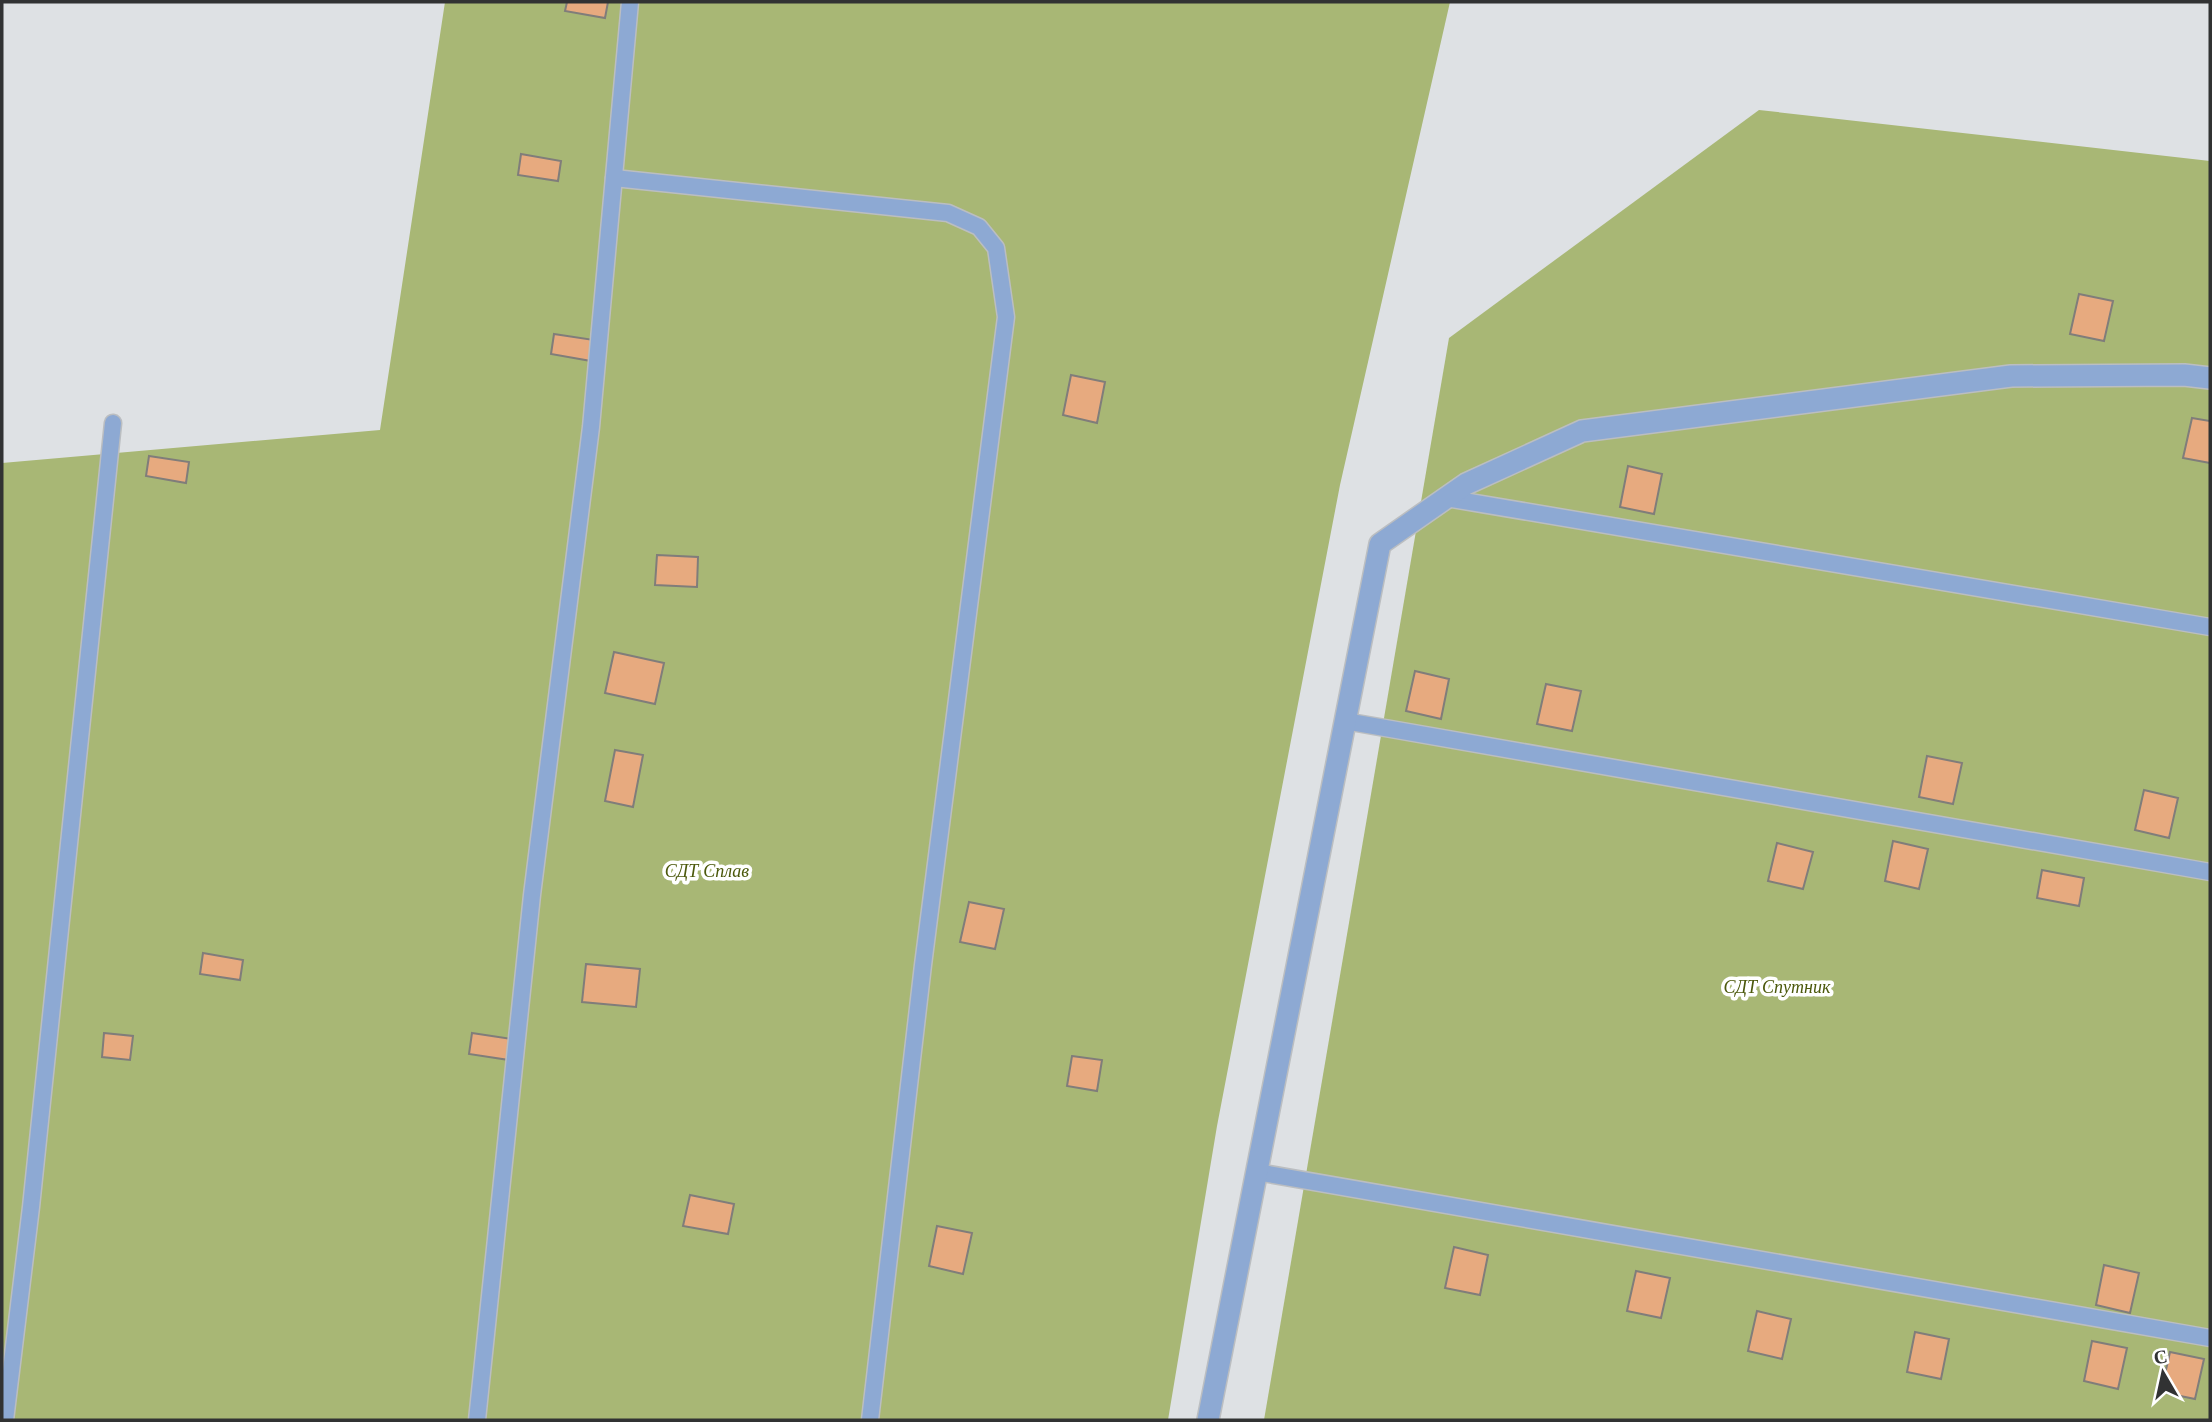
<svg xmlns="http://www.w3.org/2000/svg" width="2212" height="1422" viewBox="0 0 2212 1422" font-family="'Libre Baskerville',serif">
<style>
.green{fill:#a8b775}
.building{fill:#e7aa7f;stroke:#807d7a;stroke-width:2}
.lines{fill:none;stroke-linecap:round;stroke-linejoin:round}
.lane-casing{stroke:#bbbec1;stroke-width:19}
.street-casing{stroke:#bbbec1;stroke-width:24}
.lane{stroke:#8da9d3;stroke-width:16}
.street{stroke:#8da9d3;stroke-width:21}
.labels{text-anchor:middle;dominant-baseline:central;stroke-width:7;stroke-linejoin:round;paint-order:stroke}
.park-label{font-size:18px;font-style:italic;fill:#4c590c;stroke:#fff}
</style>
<rect width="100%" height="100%" fill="#dee1e4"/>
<g class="green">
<polygon points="445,2 1450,2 1340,485 1217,1126 1168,1420 2,1420 2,463 380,430"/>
<polygon points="1759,110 2210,161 2210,1420 1264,1420 1449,338"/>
</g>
<g class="building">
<polygon points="567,2 608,2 605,18 565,11"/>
<polygon points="521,154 561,161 558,181 518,175"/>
<polygon points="2079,294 2113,301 2104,341 2070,334"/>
<polygon points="554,334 594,340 591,361 551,354"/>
<polygon points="1071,375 1105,382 1097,423 1063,415"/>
<polygon points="2192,418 2210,421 2210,463 2183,458"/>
<polygon points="149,456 189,462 186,483 146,476"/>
<polygon points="1628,466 1662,474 1654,514 1620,507"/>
<polygon points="657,555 698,557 697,587 655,585"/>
<polygon points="614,652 664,663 655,704 605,693"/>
<polygon points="1415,671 1449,679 1441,719 1406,711"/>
<polygon points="1546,684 1581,691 1572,731 1537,724"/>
<polygon points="615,750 643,755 633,807 605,801"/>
<polygon points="1927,756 1962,763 1953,804 1919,797"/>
<polygon points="2144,790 2178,798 2169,838 2135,830"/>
<polygon points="1893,841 1928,849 1919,889 1885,881"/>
<polygon points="1777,843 1813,852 1803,889 1768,881"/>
<polygon points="2042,870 2084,878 2079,906 2037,898"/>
<polygon points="969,902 1004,909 995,949 960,942"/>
<polygon points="203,953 243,960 240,980 200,974"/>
<polygon points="586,964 640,969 636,1007 582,1002"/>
<polygon points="104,1033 133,1036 130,1060 102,1057"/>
<polygon points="472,1033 512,1039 509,1060 469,1054"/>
<polygon points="1072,1056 1102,1060 1097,1091 1067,1086"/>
<polygon points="690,1195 734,1204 728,1234 683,1226"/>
<polygon points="937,1226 972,1233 963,1274 929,1266"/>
<polygon points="1454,1247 1488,1255 1480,1295 1445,1288"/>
<polygon points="2104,1265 2139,1273 2130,1313 2096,1305"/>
<polygon points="1636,1271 1670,1278 1661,1318 1627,1311"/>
<polygon points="1757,1311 1791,1319 1782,1359 1748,1351"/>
<polygon points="1915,1332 1949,1339 1941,1379 1907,1372"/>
<polygon points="2092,1341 2127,1348 2118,1389 2084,1381"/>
<polygon points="2170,1352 2204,1359 2195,1399 2161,1392"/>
</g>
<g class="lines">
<defs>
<g id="lane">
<polyline points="614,178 948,213 979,227 996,248 1006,317 923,965 870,1420"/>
<polyline points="1446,498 2210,627"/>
<polyline points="1345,721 2210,872"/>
<polyline points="1257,1172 2210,1338"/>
<polyline points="5,1420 31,1207 113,423"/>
<polyline points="477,1420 532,895 591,427 630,2"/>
</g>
<polyline id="street" points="1208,1420 1380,544 1466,484 1582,431 2011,376 2184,375 2210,378"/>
</defs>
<use href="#lane" class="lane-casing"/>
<use href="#street" class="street-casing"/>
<use href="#lane" class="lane"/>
<use href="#street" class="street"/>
</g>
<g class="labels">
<g class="park-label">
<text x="707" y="871">СДТ Сплав</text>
<text x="1777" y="987">СДТ Спутник</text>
</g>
</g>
<rect width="2212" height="1422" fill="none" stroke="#313233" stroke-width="7"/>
<g transform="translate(2163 1373) rotate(351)" stroke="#ffffff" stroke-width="5" paint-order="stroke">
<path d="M0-5L12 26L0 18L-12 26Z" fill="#313233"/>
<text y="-10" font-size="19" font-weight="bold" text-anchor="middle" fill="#313233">С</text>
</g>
</svg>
